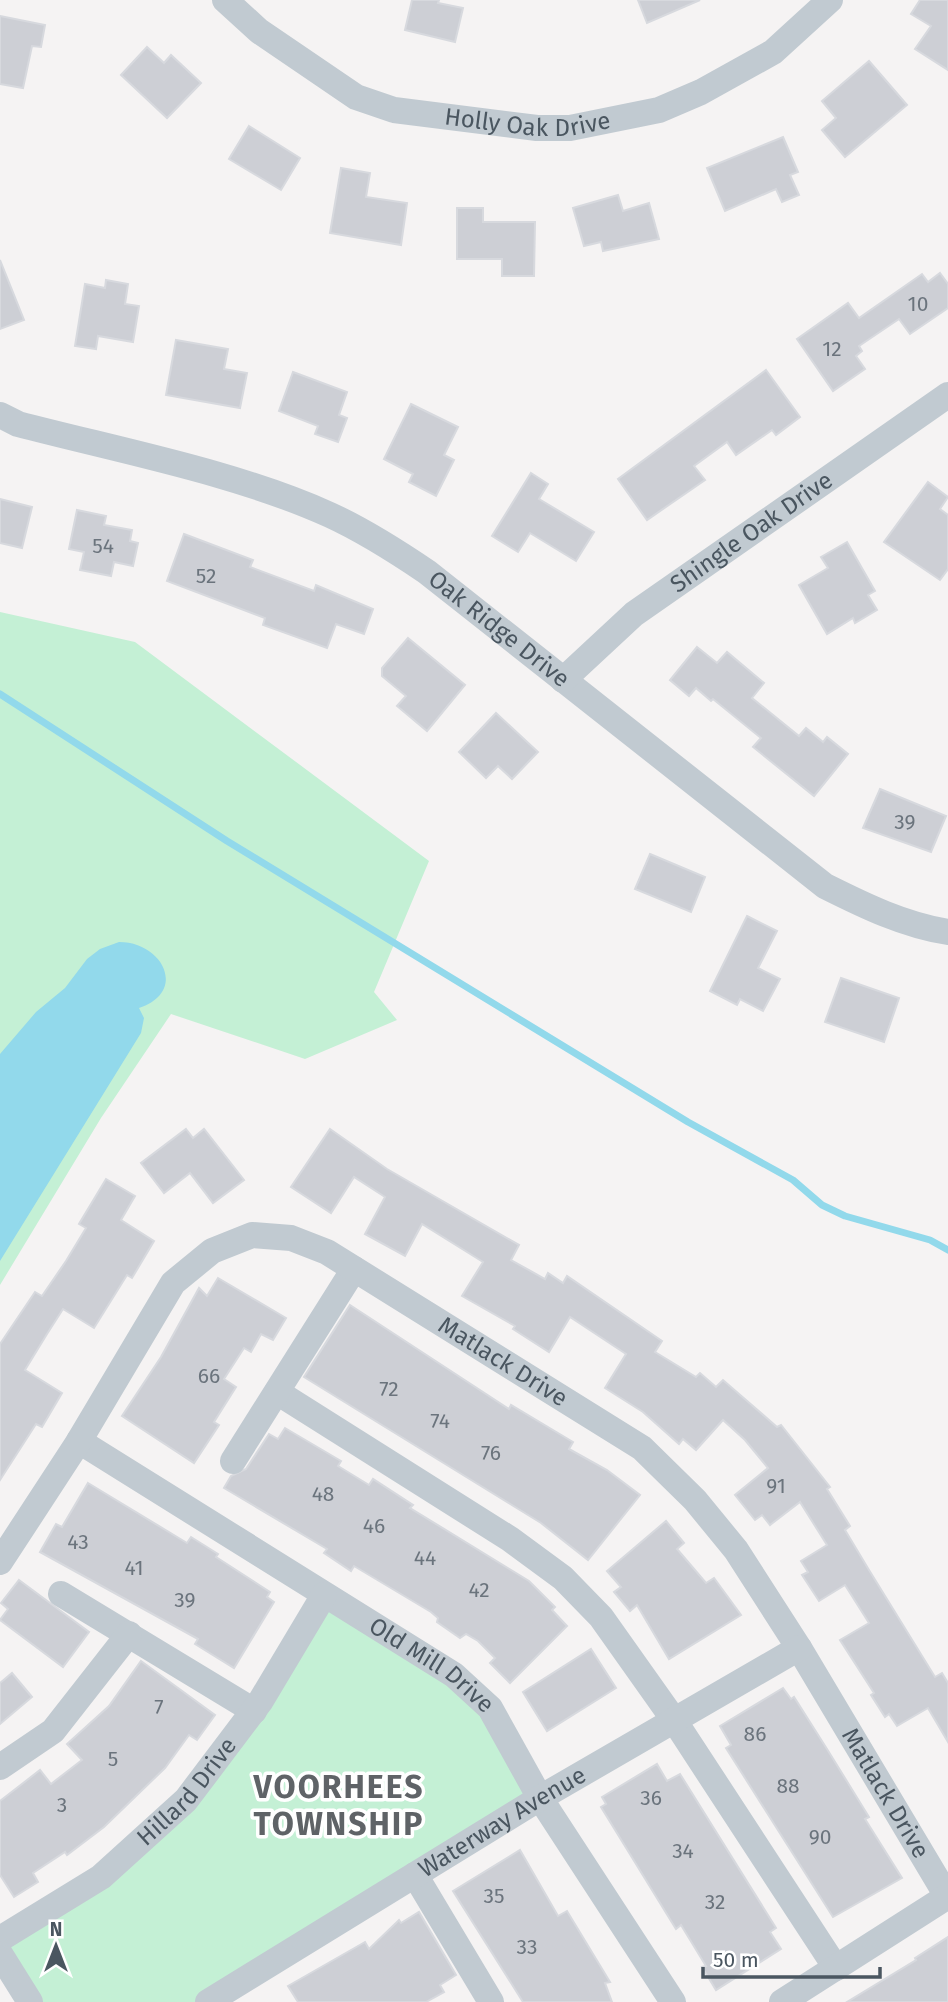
<svg xmlns="http://www.w3.org/2000/svg" width="948" height="2002" viewBox="0 0 948 2002" font-family="'Fira Sans',sans-serif">
<style>
.green{fill:#c4f0d5}
.water{fill:#92d9eb}
.lines{fill:none;stroke-linecap:round;stroke-linejoin:round}
.stream{stroke:#92d9eb;stroke-width:7}
.building{fill:#cdcfd5;stroke:#d7d9de;stroke-width:2}
.minor{stroke:#c1cad1;stroke-width:26}
.labels{text-anchor:middle;dominant-baseline:central;stroke-width:7;stroke-linejoin:round;paint-order:stroke}
.number-label{font-size:21px;fill:#6b747d}
.street-label{font-size:24px;fill:#4a5660;stroke:#fff}
.district-label{font-size:32px;font-weight:bold;letter-spacing:2px;fill:#5f6367;stroke:#fff}
</style>
<rect width="100%" height="100%" fill="#f5f3f3"/>
<g class="green">
<polygon points="0,612 135,642 429,861 374,992 397,1020 305,1059 171,1014 101,1118 0,1285"/>
<polygon points="324,1595 454,1675 540,1798 208,2002 30,2002 0,1939 186,1800"/>
</g>
<path class="water" d="M119,942C163,942 188,992 139,1008L144,1018L141,1033L0,1261V1054L36,1012L65,988L87,959L100,949Z"/>
<g class="lines">
<polyline class="stream" points="0,694 227,841 688,1122 793,1180 822,1205 845,1216 930,1240 948,1250"/>
</g>
<g class="building">
<polygon points="412,0 439,0 438,3 463,8 455,42 405,30"/>
<polygon points="638,0 700,0 647,23"/>
<polygon points="920,0 948,0 948,70 915,49 931,26 911,14"/>
<polygon points="0,16 45,25 41,47 32,46 23,88 0,84"/>
<polygon points="147,47 164,63 171,55 201,83 167,118 121,75"/>
<polygon points="869,61 907,105 845,157 822,130 836,118 822,101"/>
<polygon points="249,126 300,158 281,190 229,159"/>
<polygon points="783,137 798,172 790,175 799,195 782,202 776,189 725,211 707,168"/>
<polygon points="341,168 370,173 366,197 407,203 401,245 330,233"/>
<polygon points="618,195 623,211 649,203 659,239 603,251 601,242 584,246 573,208"/>
<polygon points="457,208 483,208 483,222 535,222 534,276 502,276 502,259 457,259"/>
<polygon points="0,260 24,320 0,329"/>
<polygon points="940,273 948,284 948,308 910,334 899,319 859,346 862,351 856,356 865,369 833,391 797,339 848,303 859,318 922,274 928,282"/>
<polygon points="106,280 128,284 125,304 139,306 133,342 98,336 96,349 75,346 85,284 105,288"/>
<polygon points="176,340 228,349 224,369 247,373 240,408 166,395"/>
<polygon points="766,370 800,417 776,435 772,430 736,455 727,442 694,466 705,480 647,520 618,479"/>
<polygon points="293,372 347,392 339,415 347,418 338,442 315,434 318,426 279,411"/>
<polygon points="411,404 458,427 444,455 454,460 436,496 409,482 413,474 384,459"/>
<polygon points="531,473 548,484 539,499 594,532 576,561 530,533 518,552 492,536"/>
<polygon points="928,482 948,497 940,509 948,515 948,569 940,580 884,542"/>
<polygon points="0,499 32,507 22,548 0,543"/>
<polygon points="77,510 106,516 104,525 132,530 130,541 138,543 133,566 114,562 111,576 80,570 84,552 69,549"/>
<polygon points="184,534 253,560 250,567 314,591 316,585 373,609 364,634 336,624 327,648 263,625 265,618 167,581"/>
<polygon points="847,542 875,591 868,595 877,610 855,623 853,618 827,634 799,585 828,568 821,557"/>
<polygon points="408,638 465,685 427,731 397,706 406,696 382,676 382,668"/>
<polygon points="697,647 717,663 727,652 764,683 752,698 799,736 806,728 823,742 827,737 848,754 814,796 753,747 761,738 713,699 711,701 696,688 689,696 670,680"/>
<polygon points="496,713 538,752 512,779 498,766 486,778 459,752"/>
<polygon points="880,789 946,816 931,852 863,828"/>
<polygon points="650,854 705,877 691,912 635,889"/>
<polygon points="747,916 777,931 758,968 780,979 763,1011 740,999 737,1005 710,991"/>
<polygon points="841,978 899,998 884,1042 825,1022"/>
<polygon points="186,1129 193,1138 204,1129 244,1180 213,1203 190,1173 164,1193 141,1163"/>
<polygon points="330,1129 387,1169 519,1245 511,1260 545,1279 548,1273 563,1283 567,1276 662,1341 655,1352 696,1377 700,1373 716,1387 723,1380 777,1427 781,1425 830,1487 827,1489 850,1526 845,1530 869,1570 935,1677 942,1673 948,1683 948,1742 928,1708 897,1726 889,1714 885,1717 871,1695 874,1693 840,1640 869,1623 845,1585 819,1601 802,1575 808,1572 801,1561 827,1545 800,1502 770,1525 762,1515 755,1520 735,1495 768,1468 745,1440 723,1420 696,1450 683,1439 679,1444 643,1412 605,1388 626,1354 570,1317 549,1352 513,1329 515,1326 462,1296 483,1262 422,1224 405,1256 365,1234 385,1197 354,1177 331,1213 291,1187"/>
<polygon points="106,1179 135,1196 121,1220 154,1241 132,1278 127,1275 94,1328 63,1309 47,1334 25,1370 62,1393 42,1427 36,1424 0,1480 0,1344 35,1292 42,1296 66,1261 86,1228 79,1224"/>
<polygon points="218,1278 286,1318 273,1340 261,1334 251,1352 244,1348 224,1379 236,1387 214,1422 219,1425 194,1463 122,1416 161,1357 199,1288 207,1296"/>
<polygon points="350,1305 509,1409 511,1405 573,1442 569,1449 607,1470 640,1495 588,1560 541,1523 304,1377"/>
<polygon points="285,1428 341,1461 338,1466 369,1485 373,1479 413,1505 410,1508 529,1581 555,1607 552,1610 567,1626 510,1683 490,1663 495,1658 478,1641 466,1634 460,1638 437,1622 438,1618 431,1612 354,1566 351,1571 324,1553 327,1549 224,1488 231,1476 246,1469 269,1434 278,1439"/>
<polygon points="88,1483 187,1543 191,1537 218,1554 216,1557 270,1592 267,1597 274,1602 234,1668 195,1644 198,1639 40,1552 56,1524 62,1527"/>
<polygon points="666,1521 684,1543 677,1549 706,1583 714,1578 741,1615 669,1659 637,1605 630,1611 614,1592 621,1587 607,1571"/>
<polygon points="19,1580 89,1632 63,1667 0,1620 8,1609 1,1603"/>
<polygon points="591,1649 616,1688 547,1731 523,1692"/>
<polygon points="141,1661 215,1715 197,1740 189,1735 165,1768 104,1827 67,1855 65,1852 33,1873 38,1882 14,1897 0,1875 0,1801 40,1770 51,1784 82,1760 67,1744 109,1706"/>
<polygon points="12,1673 32,1697 0,1724 0,1683"/>
<polygon points="783,1688 791,1699 794,1697 827,1749 869,1817 865,1819 902,1878 833,1917 726,1748 731,1745 720,1726"/>
<polygon points="657,1764 667,1781 680,1774 776,1928 770,1932 781,1949 716,1990 702,1967 706,1966 681,1925 676,1929 601,1807 606,1804 602,1797"/>
<polygon points="520,1850 558,1916 567,1911 610,1982 605,1983 612,2002 523,2002 453,1891"/>
<polygon points="419,1912 456,1975 440,1985 444,1992 426,2002 298,2002 288,1986 365,1942 369,1949 399,1920 401,1923"/>
<polygon points="948,1937 948,2002 847,2002 916,1960 915,1958"/>
</g>
<g class="lines">
<g class="minor">
<path id="s1" d="M225,0L259,31L356,97L394,110L537,128H570L659,110L701,92L773,52L830,0"/>
<path id="s2" d="M0,415L18,424C117,450 238,473 330,515C365,531 396,551 427,572L825,886C865,906 904,925 948,932"/>
<path id="s3" d="M563,680L634,614L948,395"/>
<polyline points="277,1392 510,1539 563,1578 601,1617 674,1720 836,1968"/>
<path id="s4" d="M79,1441L454,1675L490,1708L540,1798L673,2002"/>
<polyline points="233,1461 354,1269"/>
<path id="s5" d="M0,1562L79,1441L173,1283L212,1251L252,1235L291,1238L327,1252L642,1448L695,1500L736,1550L799,1648L947,1896"/>
<polyline points="61,1594 254,1711"/>
<polyline points="0,1767 53,1731 129,1634"/>
<polyline points="415,1875 491,2002"/>
<path id="s6" d="M0,1939L101,1877L186,1800L260,1702L324,1595"/>
<polyline points="0,1954 30,2002"/>
<path id="s7" d="M208,2002L540,1798L799,1648"/>
<polyline points="782,2002 948,1896"/>
</g>
</g>
<g class="labels">
<g class="number-label">
<text x="918" y="304">10</text>
<text x="832" y="349">12</text>
<text x="103" y="546">54</text>
<text x="206" y="576">52</text>
<text x="905" y="822">39</text>
<text x="209" y="1376">66</text>
<text x="389" y="1389">72</text>
<text x="440" y="1421">74</text>
<text x="491" y="1453">76</text>
<text x="776" y="1486">91</text>
<text x="323" y="1494">48</text>
<text x="374" y="1526">46</text>
<text x="78" y="1542">43</text>
<text x="425" y="1558">44</text>
<text x="134" y="1568">41</text>
<text x="479" y="1590">42</text>
<text x="185" y="1600">39</text>
<text x="159" y="1707">7</text>
<text x="755" y="1734">86</text>
<text x="113" y="1759">5</text>
<text x="788" y="1786">88</text>
<text x="651" y="1798">36</text>
<text x="62" y="1805">3</text>
<text x="820" y="1837">90</text>
<text x="683" y="1851">34</text>
<text x="494" y="1896">35</text>
<text x="715" y="1902">32</text>
<text x="527" y="1947">33</text>
</g>
<g class="street-label">
<text stroke="none"><textPath href="#s1" startOffset="338">Holly Oak Drive</textPath></text>
<text stroke="none"><textPath href="#s3" startOffset="240">Shingle Oak Drive</textPath></text>
<text stroke="none"><textPath href="#s2" startOffset="550">Oak Ridge Drive</textPath></text>
<text stroke="none"><textPath href="#s5" startOffset="707">Matlack Drive</textPath></text>
<text stroke="none"><textPath href="#s4" startOffset="418">Old Mill Drive</textPath></text>
<text stroke="none"><textPath href="#s6" startOffset="240">Hillard Drive</textPath></text>
<text stroke="none"><textPath href="#s5" startOffset="1295">Matlack Drive</textPath></text>
<text stroke="none"><textPath href="#s7" startOffset="345">Waterway Avenue</textPath></text>
</g>
<g class="district-label">
<text x="339" y="1787">VOORHEES<tspan x="339" dy="37">TOWNSHIP</tspan></text>
</g>
</g>
<g transform="translate(56 1946)" stroke="#ffffff" stroke-width="5" paint-order="stroke">
<path d="M0-5L12 26L0 18L-12 26Z" fill="#4a5660"/>
<text y="-10" font-size="19" font-weight="bold" text-anchor="middle" fill="#4a5660">N</text>
</g>
<path d="M703 1967v10h177v-10" fill="none" stroke="#4a5660" stroke-width="3.5"/>
<text x="713" y="1967" font-size="21" fill="#4a5660" stroke="#ffffff" stroke-width="5" paint-order="stroke">50 m</text>
</svg>
